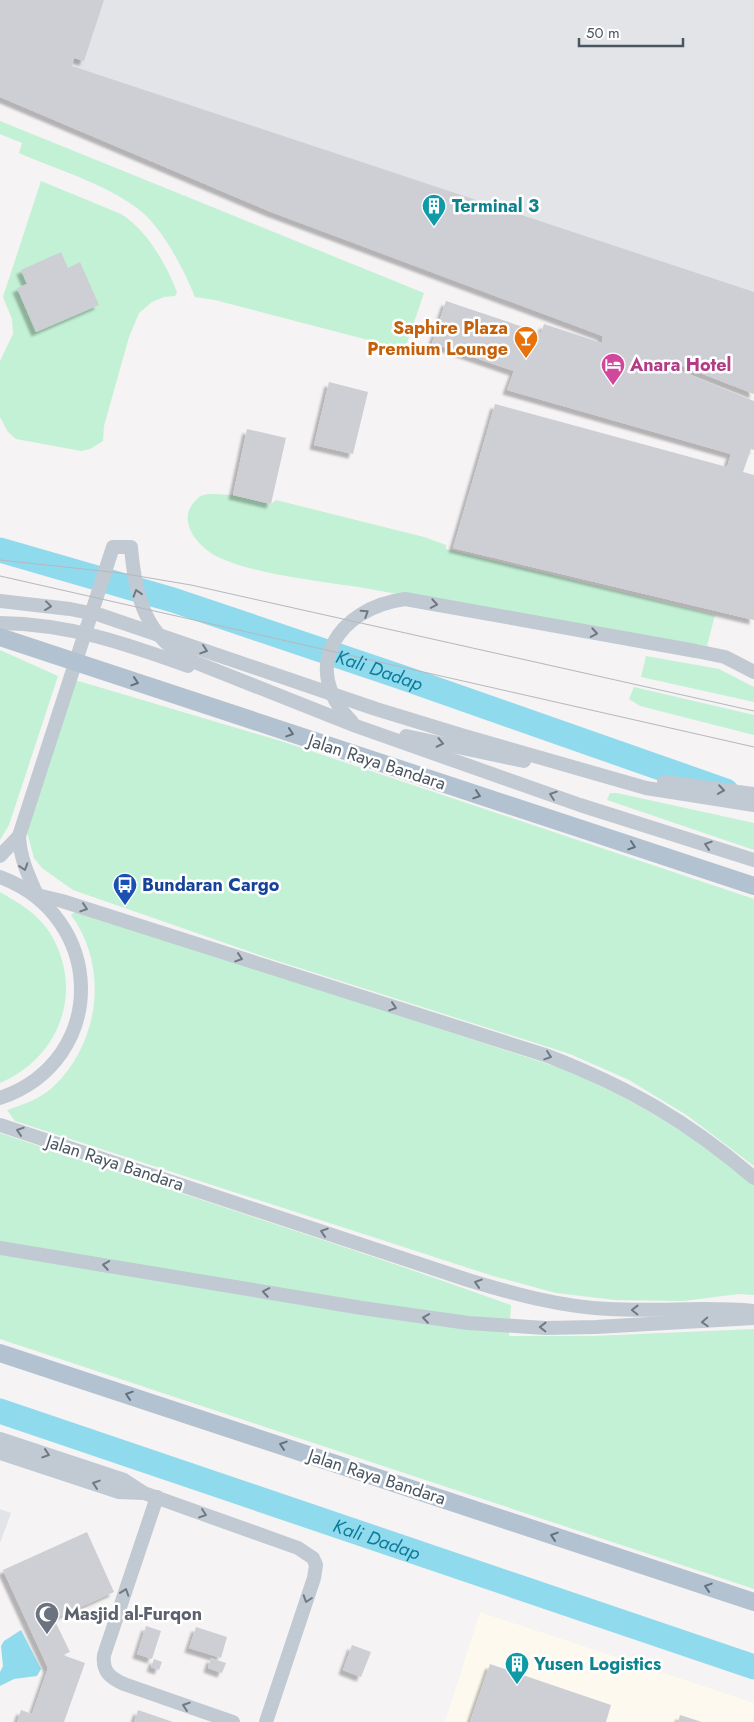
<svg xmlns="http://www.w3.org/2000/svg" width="754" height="1722" viewBox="0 0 754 1722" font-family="Jost,sans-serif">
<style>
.commercial{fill:#fdf9ef}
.airport{fill:#e2e4e7}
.green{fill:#c3f1d5}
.water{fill:#90daee}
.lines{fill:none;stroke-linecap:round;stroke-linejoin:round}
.river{stroke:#90daee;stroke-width:25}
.building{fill:#cdcfd5;filter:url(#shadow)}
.minor{stroke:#c1cad2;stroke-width:14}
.major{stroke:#b3c2d1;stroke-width:18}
.tram{stroke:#b5b8bd;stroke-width:1}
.oneway{stroke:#6e7983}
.oneway2{stroke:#64717d}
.labels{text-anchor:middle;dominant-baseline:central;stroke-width:5;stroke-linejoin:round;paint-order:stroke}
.culture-label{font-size:18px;font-weight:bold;fill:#0d838f;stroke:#fff;text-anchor:start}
.food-label{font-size:18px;font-weight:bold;fill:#c56008;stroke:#fff;text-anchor:end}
.hotel-label{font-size:18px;font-weight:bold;fill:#b23c85;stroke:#fff;text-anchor:start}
.street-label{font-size:18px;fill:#4a5661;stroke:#fff}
.transit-label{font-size:18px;font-weight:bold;fill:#164399;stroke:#fff;text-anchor:start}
.worship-label{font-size:18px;font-weight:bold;fill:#5b616d;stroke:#fff;text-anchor:start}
.water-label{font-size:19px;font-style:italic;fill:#0c7c9b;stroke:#fff}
</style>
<defs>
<filter id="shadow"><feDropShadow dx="-4.5" dy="4.5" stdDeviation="1" flood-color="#0004"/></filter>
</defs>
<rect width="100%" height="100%" fill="#f5f3f3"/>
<polygon class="commercial" points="480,1612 754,1703 754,1722 445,1722"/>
<g class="airport">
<polygon points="0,0 754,0 754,394 271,212 0,97"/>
<polygon points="0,1509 11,1513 0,1543"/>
</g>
<g class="green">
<path d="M0,121L424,293L407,343L400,347H395L215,300L195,297C184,270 162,226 137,208C103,183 58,170 19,153L22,143L0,134Z"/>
<path d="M41,181L121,214C147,230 166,264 177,292L175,296L164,297L152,302L139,313L129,337L104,426L103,441L90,449L81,451L16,439L8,432L0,417V361L13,334L12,319L3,297Z"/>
<path d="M214,494L233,495L271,504L276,500L424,537L446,545V549L715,615L707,646C593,627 478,609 364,588C321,581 258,575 220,558C198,548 174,520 197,499C202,494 207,494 214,494Z"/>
<polygon points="0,650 58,676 9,825 0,840"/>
<polygon points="646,656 719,669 754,687 754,702 641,677"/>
<polygon points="75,680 284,742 754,899 754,1166 688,1116 629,1080 570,1054 265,957 73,890 42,868 34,858 25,825"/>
<polygon points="634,687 754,715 754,735 640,706 629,699"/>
<polygon points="610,793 617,793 754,823 754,850 607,800"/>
<path d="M0,892C19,903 38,914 50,933C85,991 60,1057 0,1083Z"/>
<path d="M77,910L560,1068C635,1100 691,1133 754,1185V1295L739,1294L683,1301L615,1300L556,1293L493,1276L15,1121L7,1110C23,1105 42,1098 54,1086C100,1042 109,966 71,915Z"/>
<path d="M0,1133C170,1191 342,1244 511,1305L509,1336H593L754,1329V1589L0,1339Z"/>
</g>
<polygon class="water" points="21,1630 41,1669 37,1676 14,1679 0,1686 0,1672 3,1666 1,1646 4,1641"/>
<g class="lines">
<g class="river">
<path id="s1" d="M0,550L173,600L404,678L726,791"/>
<path id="s2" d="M0,1411L754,1667"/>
</g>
</g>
<g class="building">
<polygon points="0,0 104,0 84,61 74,58 72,66 754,292 754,394 679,365 678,370 754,401 754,450 751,449 743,472 754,475 754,620 453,548 495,404 727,467 731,454 507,390 514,371 432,343 446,301 541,333 544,324 602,343 602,336 271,212 0,97"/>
<polygon points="61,252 68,268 80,262 99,305 36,332 17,288 27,284 21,270"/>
<polygon points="329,382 368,392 353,454 314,445"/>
<polygon points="247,429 286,438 271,504 233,495"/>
<polygon points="87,1532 114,1592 54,1619 70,1652 63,1655 85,1663 64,1722 17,1722 21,1710 32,1714 48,1668 3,1570"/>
<polygon points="146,1626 161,1631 152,1659 137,1654"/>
<polygon points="196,1627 227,1637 221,1658 189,1648"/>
<polygon points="352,1645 371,1652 361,1677 343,1670"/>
<polygon points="211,1658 226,1663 222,1673 208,1668"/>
<polygon points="154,1659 162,1662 159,1670 151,1667"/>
<polygon points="490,1664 611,1705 606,1722 470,1722"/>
<polygon points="138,1710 173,1722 134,1722"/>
<polygon points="680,1715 702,1722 678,1722"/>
</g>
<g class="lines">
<g class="minor">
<polyline points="0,601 70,609 100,615 376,709 461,735 646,788 754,805"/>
<path d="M0,623C69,624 124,643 188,666"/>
<path d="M352,722C298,668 338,608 405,599L696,651L725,657L754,672"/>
<polyline points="406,736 524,761"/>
<polyline points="664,782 754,794"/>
<polyline points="0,856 19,836"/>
<path d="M0,877C106,916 110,1060 0,1098"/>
<path d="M37,895C28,875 20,858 19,836L113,547H131C135,596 145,637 192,661L356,726L580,805L754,860"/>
<path d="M37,895L62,901L548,1056C628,1087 689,1122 754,1178"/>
<path d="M0,1125L468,1280C514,1294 562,1307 609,1309C658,1312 706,1306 754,1311"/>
<polyline points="0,1248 362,1308 468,1323 545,1328 596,1327 754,1318"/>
<polyline points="0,1439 124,1480 144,1493 298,1548 313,1558 316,1565 314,1578 266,1722"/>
<polyline points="0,1453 119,1492 143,1493"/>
<path d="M157,1497L104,1655C102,1671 110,1678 124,1684L233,1722"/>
</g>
<g class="major">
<polyline points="0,637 754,886"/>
<polyline points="0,1353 754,1602"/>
</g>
<g class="tram">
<polyline points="0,560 120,573 191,585 754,711"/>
<polyline points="0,576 754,747"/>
</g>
</g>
<defs><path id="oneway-chevron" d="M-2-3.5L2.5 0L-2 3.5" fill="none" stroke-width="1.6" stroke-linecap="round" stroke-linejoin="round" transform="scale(1.25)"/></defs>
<g class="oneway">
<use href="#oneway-chevron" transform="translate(137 593) rotate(-107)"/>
<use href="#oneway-chevron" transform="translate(434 604) rotate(10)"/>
<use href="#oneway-chevron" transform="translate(48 606) rotate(7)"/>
<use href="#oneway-chevron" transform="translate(365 613) rotate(-33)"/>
<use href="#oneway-chevron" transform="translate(594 633) rotate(10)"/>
<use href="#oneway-chevron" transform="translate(204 650) rotate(19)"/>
<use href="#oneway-chevron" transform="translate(440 743) rotate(12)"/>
<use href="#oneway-chevron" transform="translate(721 790) rotate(8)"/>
<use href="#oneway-chevron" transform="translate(553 795) rotate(-161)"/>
<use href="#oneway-chevron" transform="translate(708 845) rotate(-162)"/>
<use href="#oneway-chevron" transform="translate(24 867) rotate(72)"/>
<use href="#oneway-chevron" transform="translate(84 908) rotate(18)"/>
<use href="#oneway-chevron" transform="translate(239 958) rotate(18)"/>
<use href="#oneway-chevron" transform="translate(393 1007) rotate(18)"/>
<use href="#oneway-chevron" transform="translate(548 1056) rotate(19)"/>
<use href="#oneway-chevron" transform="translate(20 1131) rotate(-162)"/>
<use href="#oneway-chevron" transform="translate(324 1232) rotate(-162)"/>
<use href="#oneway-chevron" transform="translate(106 1265) rotate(-171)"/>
<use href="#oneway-chevron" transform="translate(478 1283) rotate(-162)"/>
<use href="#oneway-chevron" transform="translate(266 1292) rotate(-170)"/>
<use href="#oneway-chevron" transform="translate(635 1310) rotate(-179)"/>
<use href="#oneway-chevron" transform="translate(426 1318) rotate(-172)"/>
<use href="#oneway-chevron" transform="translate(705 1322) rotate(177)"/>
<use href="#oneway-chevron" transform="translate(543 1327) rotate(-179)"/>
<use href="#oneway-chevron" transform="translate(46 1454) rotate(18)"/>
<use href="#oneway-chevron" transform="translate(96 1484) rotate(-162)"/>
<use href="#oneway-chevron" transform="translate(203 1514) rotate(19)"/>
<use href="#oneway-chevron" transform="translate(125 1592) rotate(-71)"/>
<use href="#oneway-chevron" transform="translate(307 1599) rotate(108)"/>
<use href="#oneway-chevron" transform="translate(186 1706) rotate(-161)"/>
</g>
<g class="oneway2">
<use href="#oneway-chevron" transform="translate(135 682) rotate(18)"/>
<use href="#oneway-chevron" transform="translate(290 733) rotate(18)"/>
<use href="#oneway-chevron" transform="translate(477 795) rotate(18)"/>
<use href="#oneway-chevron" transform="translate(632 846) rotate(18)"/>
<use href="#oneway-chevron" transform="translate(129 1395) rotate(-162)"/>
<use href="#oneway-chevron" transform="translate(283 1445) rotate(-162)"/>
<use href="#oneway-chevron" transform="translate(554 1536) rotate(-162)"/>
<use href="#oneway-chevron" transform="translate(708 1587) rotate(-162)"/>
</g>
<defs>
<symbol id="building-pin" viewBox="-11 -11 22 30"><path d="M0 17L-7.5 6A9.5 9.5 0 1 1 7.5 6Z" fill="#0f9aa8" stroke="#fff"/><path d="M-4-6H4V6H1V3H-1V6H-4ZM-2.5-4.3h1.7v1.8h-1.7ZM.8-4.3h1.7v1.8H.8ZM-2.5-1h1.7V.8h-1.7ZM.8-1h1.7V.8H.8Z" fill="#fff"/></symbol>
<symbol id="bar-pin" viewBox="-11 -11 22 30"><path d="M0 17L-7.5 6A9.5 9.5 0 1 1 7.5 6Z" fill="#e8710a" stroke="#fff"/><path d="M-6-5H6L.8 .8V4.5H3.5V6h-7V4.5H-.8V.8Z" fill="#fff"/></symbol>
<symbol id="hotel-pin" viewBox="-11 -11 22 30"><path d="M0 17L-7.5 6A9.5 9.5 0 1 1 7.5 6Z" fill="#d1479c" stroke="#fff"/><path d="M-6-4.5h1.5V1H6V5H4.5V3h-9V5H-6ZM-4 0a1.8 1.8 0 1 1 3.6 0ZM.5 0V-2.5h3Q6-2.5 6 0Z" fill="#fff"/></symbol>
<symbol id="bus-pin" viewBox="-11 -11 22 30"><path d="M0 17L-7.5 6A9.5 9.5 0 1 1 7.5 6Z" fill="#1a4fb4" stroke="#fff"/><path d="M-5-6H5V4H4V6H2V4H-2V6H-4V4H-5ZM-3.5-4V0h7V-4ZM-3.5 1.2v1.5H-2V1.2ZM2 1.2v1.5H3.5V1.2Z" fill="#fff"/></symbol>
<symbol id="mosque-pin" viewBox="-11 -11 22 30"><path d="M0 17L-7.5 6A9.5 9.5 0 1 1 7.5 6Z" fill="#6b7280" stroke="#fff"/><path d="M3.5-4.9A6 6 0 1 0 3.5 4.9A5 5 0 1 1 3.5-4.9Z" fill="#fff"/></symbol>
</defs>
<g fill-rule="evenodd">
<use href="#building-pin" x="420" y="192" width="28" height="38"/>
<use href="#bar-pin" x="512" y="324" width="28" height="38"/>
<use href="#hotel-pin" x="599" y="351" width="28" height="38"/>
<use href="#bus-pin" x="111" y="871" width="28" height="38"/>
<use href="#mosque-pin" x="33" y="1600" width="28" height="38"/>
<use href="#building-pin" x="503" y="1650" width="28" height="38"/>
</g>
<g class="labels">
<g class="culture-label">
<text x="452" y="206">Terminal 3</text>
<text x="534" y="1664">Yusen Logistics</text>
</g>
<g class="food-label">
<text x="508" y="328">Saphire Plaza<tspan x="508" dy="21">Premium Lounge</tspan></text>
</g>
<g class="hotel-label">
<text x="630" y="365">Anara Hotel</text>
</g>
<g class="street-label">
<text transform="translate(377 762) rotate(18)">Jalan Raya Bandara</text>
<text transform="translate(115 1163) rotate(18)">Jalan Raya Bandara</text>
<text transform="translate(377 1477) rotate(18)">Jalan Raya Bandara</text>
</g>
<g class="transit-label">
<text x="142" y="885">Bundaran Cargo</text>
</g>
<g class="worship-label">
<text x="64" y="1614">Masjid al-Furqon</text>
</g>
<g class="water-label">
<text stroke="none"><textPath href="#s1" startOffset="398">Kali Dadap</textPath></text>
<text stroke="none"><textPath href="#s2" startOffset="398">Kali Dadap</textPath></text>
</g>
</g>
<path d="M579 38v8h104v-8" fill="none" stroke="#4a5661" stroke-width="2.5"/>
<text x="586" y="38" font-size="15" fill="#4a5661" stroke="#ffffff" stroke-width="4" paint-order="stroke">50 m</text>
</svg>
